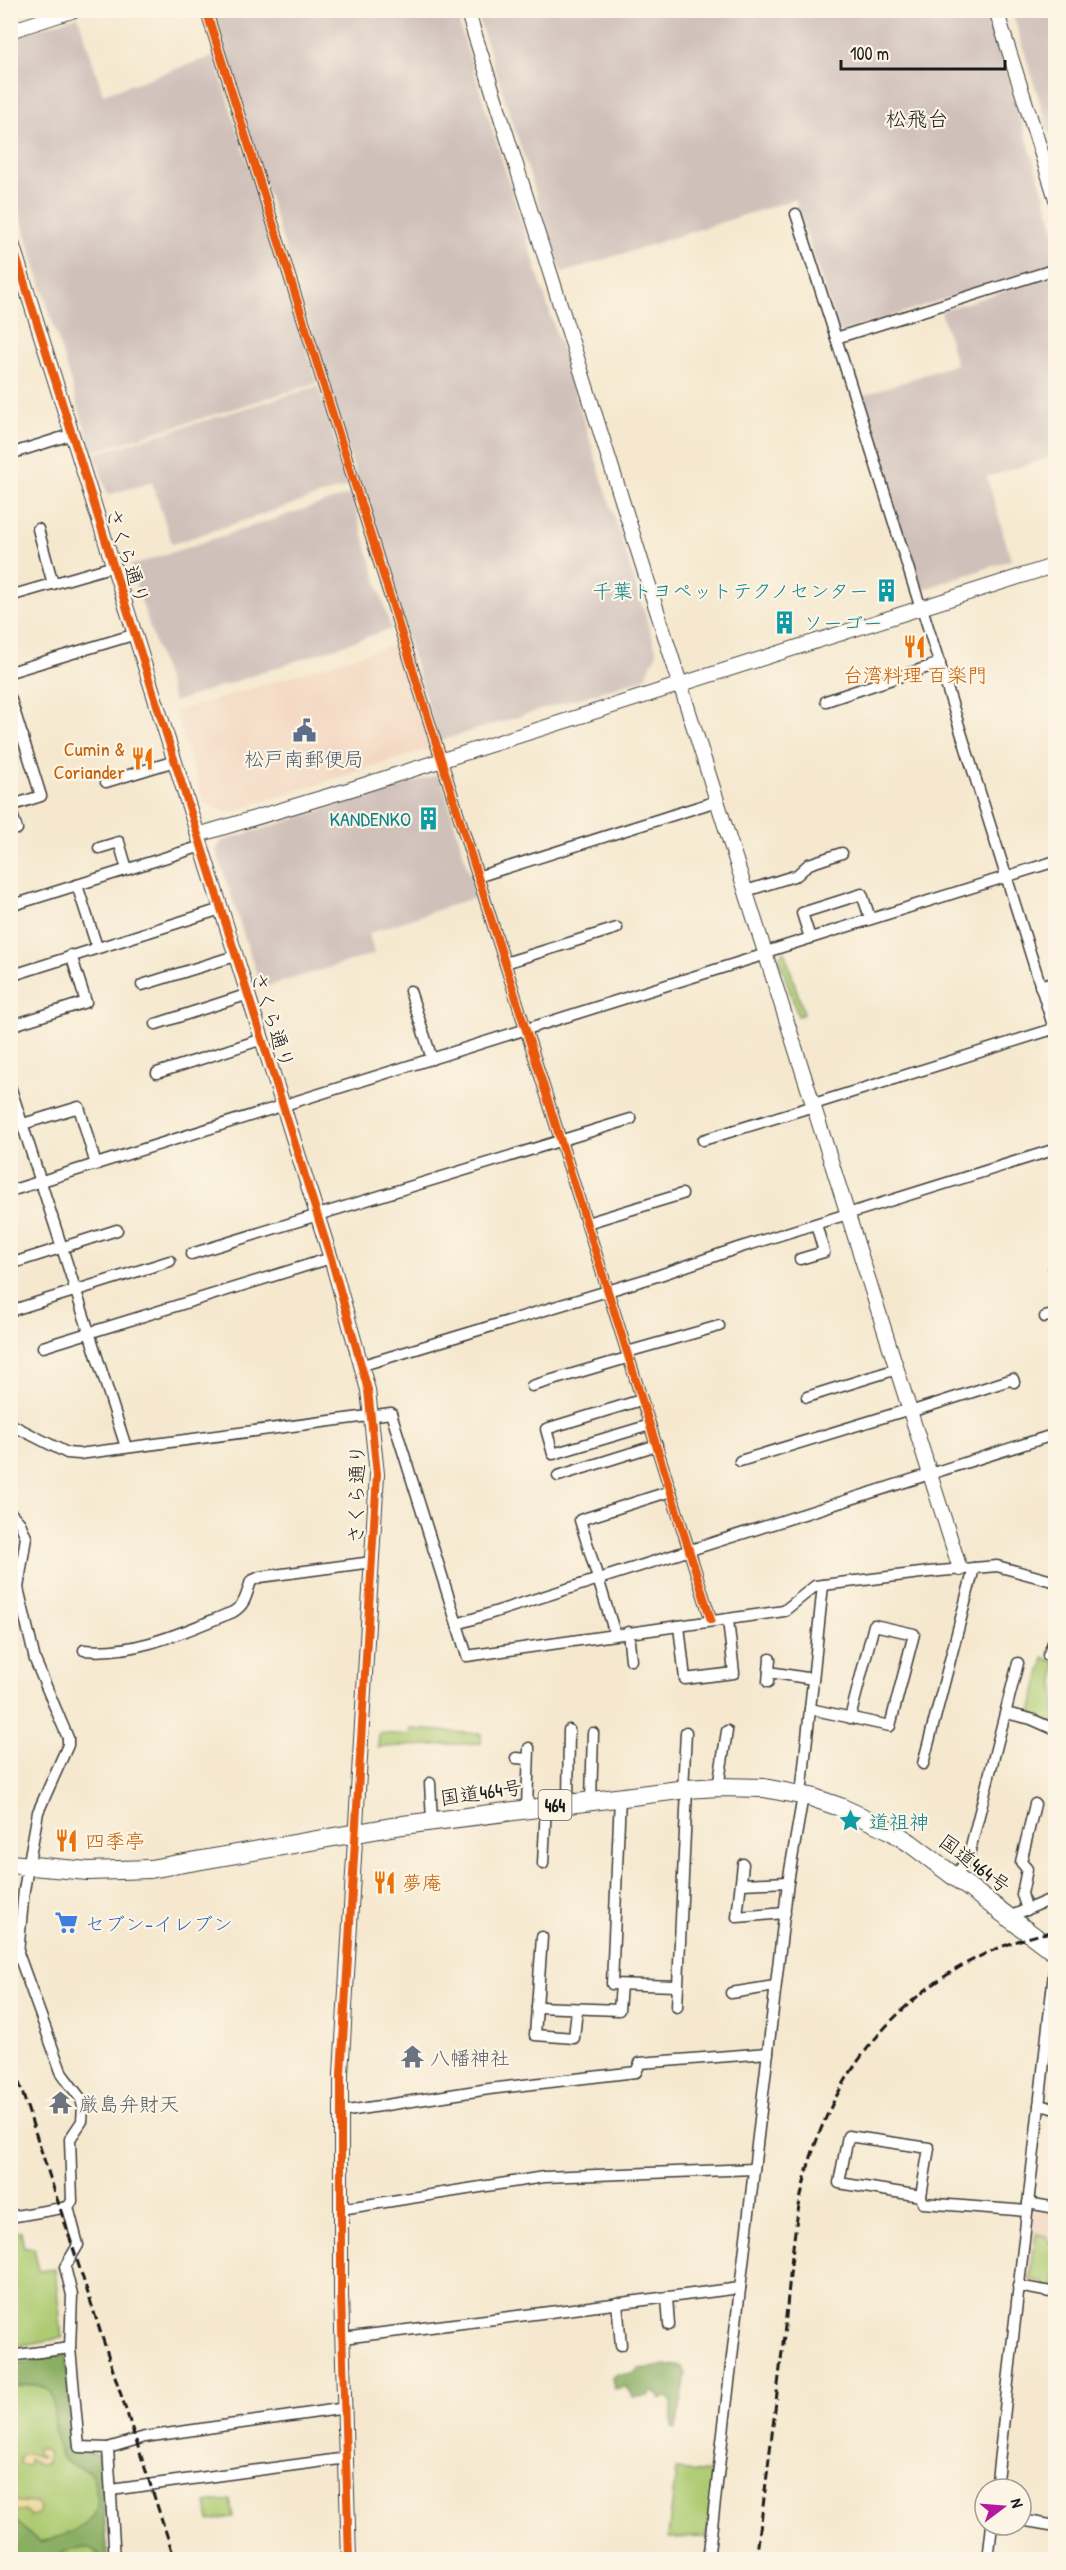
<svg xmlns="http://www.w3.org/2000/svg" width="1066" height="2570" viewBox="0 0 1066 2570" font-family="'Patrick Hand','Klee One',sans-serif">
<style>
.built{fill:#f2d4be}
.industrial{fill:#cfc0ba}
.green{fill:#adcb72;stroke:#647447;stroke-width:1.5}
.forest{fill:#8aaf64;stroke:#536640;stroke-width:1.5}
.sand{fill:#eeda9e;stroke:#857b5d;stroke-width:1.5}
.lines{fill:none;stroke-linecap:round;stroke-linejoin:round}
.minor-casing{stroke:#3d3b37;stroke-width:13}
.tertiary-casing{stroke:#3d3b37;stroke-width:16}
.trunk-casing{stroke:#3d3b37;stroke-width:20}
.minor{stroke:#fff;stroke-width:10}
.tertiary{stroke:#fff;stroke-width:14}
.trunk{stroke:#fff;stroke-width:18}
.rail{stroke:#1c1c1c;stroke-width:3;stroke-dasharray:9 4.5;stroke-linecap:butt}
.cycleway-casing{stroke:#fcf5e5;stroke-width:11}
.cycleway{stroke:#e8590c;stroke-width:8}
.labels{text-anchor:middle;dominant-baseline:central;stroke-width:4.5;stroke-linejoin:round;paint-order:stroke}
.shield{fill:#fcf5e5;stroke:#5f5d58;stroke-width:1.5}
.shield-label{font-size:18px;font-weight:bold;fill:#1c1c1c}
.street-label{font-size:20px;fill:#1c1c1c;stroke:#fcf5e5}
.culture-label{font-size:20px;fill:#0d838f;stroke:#fcf5e5;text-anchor:end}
.food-label{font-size:20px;fill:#c56008;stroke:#fcf5e5;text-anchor:start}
.service-label{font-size:20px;fill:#4e5e75;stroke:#fcf5e5}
.shop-label{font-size:20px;fill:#366cbe;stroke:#fcf5e5;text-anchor:start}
.worship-label{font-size:20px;fill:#5b616d;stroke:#fcf5e5;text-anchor:start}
.neighbourhood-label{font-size:21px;fill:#1c1c1c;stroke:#fcf5e5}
</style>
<rect width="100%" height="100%" fill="#fcf5e5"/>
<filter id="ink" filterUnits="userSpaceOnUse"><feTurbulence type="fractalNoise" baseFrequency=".0167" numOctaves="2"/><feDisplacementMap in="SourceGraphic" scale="12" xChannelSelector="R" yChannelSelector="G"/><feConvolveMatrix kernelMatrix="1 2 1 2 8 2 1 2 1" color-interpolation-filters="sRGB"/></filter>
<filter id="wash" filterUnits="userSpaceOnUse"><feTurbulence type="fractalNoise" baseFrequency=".008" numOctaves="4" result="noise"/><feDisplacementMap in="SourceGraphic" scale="24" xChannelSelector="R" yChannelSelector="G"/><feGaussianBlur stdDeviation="1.35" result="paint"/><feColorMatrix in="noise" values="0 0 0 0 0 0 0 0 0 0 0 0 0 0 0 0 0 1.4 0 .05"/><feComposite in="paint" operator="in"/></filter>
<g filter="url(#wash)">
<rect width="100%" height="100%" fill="#f5e8cf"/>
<g class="built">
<polygon points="399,643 431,748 228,813 204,803 175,712"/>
<polygon points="1032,2207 1055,2211 1055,2290 1023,2284"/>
</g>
<g class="industrial">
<polygon points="211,11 455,11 657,653 645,678 439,741"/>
<polygon points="476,11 987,11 1055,229 1055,263 839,333 795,199 562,273"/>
<polygon points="1012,11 1055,11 1055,152"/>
<polygon points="78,16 103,94 214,56 317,383 92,452 11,185 10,38"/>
<polygon points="1055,275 1055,456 987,477 1011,560 921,590 859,397 956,364 941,311"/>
<polygon points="318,386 349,486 172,544 152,482 108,495 95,454"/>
<polygon points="351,494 391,629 174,702 130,566"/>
<polygon points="440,774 476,897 369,933 374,954 261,988 216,850 222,841"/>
</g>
<g class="green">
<polygon points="784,950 804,1014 798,1016 779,958"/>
<polygon points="1044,1658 1055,1662 1055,1725 1031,1713"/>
<polygon points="411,1729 481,1734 481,1743 378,1747 379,1733 410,1735"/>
<polygon points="21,2231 24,2248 34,2248 39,2271 55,2269 62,2338 11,2347 11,2233"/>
<polygon points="1036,2234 1046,2236 1049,2243 1055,2244 1055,2290 1045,2288 1045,2283 1030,2280"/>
<polygon points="66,2353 72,2451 99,2454 108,2559 11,2559 10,2365"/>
<polygon points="676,2470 714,2473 707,2537 668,2538"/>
<polygon points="230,2500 233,2517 209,2521 206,2503"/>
</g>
<g class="forest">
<path d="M66,2353L72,2451L99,2454L108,2559H101C93,2543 65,2546 57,2559H14C18,2544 11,2532 10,2516L40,2543C63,2534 102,2528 97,2496C95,2489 95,2479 91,2474C84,2465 69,2468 63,2459C53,2442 55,2415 53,2396C46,2384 30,2382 19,2387L11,2383V2365Z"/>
<polygon points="678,2365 683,2368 686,2375 676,2429 672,2427 672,2402 667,2397 661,2399 656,2393 651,2392 648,2396 633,2397 626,2387 614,2389 612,2378 615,2374 634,2374 639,2369"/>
</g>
<g class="sand">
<path d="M37,2449H43L49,2453L47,2463L38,2465L29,2459V2465L25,2466L20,2464V2459C26,2446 34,2458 42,2457L37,2453Z"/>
<polygon points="10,2501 36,2503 40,2509 38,2514 31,2516 24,2510 12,2513"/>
</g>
</g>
<g filter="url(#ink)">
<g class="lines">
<defs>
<g id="minor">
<polyline points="206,10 711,1620"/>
<polyline points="796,214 836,338"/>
<polyline points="10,454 73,434"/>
<polyline points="38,529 53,584"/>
<polyline points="10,596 114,566"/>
<polyline points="922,608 1056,1035"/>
<polyline points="921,609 836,338 1056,269"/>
<polyline points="10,672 136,634"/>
<polyline points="10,697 41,796 10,806"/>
<polyline points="826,701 940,663"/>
<polyline points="10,740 23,736"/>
<polyline points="106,782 175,761"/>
<polyline points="10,808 17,829"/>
<polyline points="99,848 119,842 127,869"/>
<polyline points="477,877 717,801"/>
<polyline points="77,885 97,947"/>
<polyline points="746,891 797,875 809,864 842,853"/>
<polyline points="10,906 202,846"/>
<polyline points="810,938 802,913 862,894 870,918"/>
<polyline points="766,952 1056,861"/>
<polyline points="505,963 617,928"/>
<polyline points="10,976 221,909"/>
<polyline points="142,985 235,956"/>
<polyline points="1040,986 1056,981"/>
<polyline points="410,991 432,1059"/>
<polyline points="156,1024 249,994"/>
<polyline points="10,1026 86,1002 71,955"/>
<polyline points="157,1073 263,1039"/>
<polyline points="10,1086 126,1447"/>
<polyline points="814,1104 1053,1029"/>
<polyline points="23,1124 79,1107 96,1165"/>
<polyline points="703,1140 814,1106"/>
<polyline points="10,1191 766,954"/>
<polyline points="587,1223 682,1194"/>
<polyline points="191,1254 631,1119"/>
<polyline points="800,1259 824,1252 816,1224"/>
<polyline points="10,1264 117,1230"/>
<polyline points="1054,1268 1056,1268"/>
<polyline points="10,1311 170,1261"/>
<polyline points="1045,1317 1056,1314"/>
<polyline points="43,1347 331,1258"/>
<polyline points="627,1352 719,1326"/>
<polyline points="363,1365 657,1276 738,1248 1056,1149"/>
<polyline points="532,1386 627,1358"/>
<polyline points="807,1397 897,1369"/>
<polyline points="641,1400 546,1429 553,1454 650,1425"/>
<polyline points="910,1412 1013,1379 1014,1382"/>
<polyline points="10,1424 67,1453 79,1454 391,1413 467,1656 784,1611 815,1586 929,1572 997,1566 1056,1582"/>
<polyline points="740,1461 910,1409"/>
<polyline points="558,1476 657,1445"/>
<polyline points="10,1512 20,1523 26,1537 18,1588 35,1660 68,1738 68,1745 38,1812 24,1890 18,1953 62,2074 81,2099 83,2107 82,2121 70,2139 72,2201 68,2207 78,2245 65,2267 72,2295 70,2348 79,2447 108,2448 115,2560"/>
<polyline points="457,1624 1056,1434"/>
<polyline points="679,1626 685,1679 734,1673 728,1620"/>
<polyline points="628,1632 631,1660"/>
<polyline points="615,1634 580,1520 671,1491"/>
<path d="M84,1650C137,1655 185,1631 233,1612C246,1604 246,1595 251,1581L260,1577L372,1562"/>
<polyline points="1048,1656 1056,1635"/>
<polyline points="769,1672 813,1679"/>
<polyline points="768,1682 770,1659"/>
<polyline points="810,1709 890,1726 914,1634 874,1625 850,1718"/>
<polyline points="1006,1713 1031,1719 1056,1730"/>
<polyline points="516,1758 528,1759"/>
<polyline points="923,1764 974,1568"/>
<polyline points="430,1783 432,1821"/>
<polyline points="718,1787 727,1731"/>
<polyline points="683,1790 686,1732"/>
<polyline points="801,1795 823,1585"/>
<polyline points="620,1797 612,1984 677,1986"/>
<polyline points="591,1800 593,1733"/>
<polyline points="568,1803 569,1730"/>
<polyline points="527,1808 529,1748"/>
<polyline points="543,1864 546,1806"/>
<polyline points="743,1864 737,1917 785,1913"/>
<polyline points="955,1877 968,1858 1018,1663"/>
<polyline points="741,1884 788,1882"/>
<polyline points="1027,1910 1022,1894 1027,1869 1021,1862 1035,1804"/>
<polyline points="1012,1919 1016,1914 1056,1897"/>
<polyline points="542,1937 535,2035 574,2038 577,2009"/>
<polyline points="731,1993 775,1986"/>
<polyline points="537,2007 619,2010 621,1985"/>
<polyline points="677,2007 687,1789"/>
<polyline points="1039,2105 1056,2109"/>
<polyline points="341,2112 489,2089 636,2072 640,2063 768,2053"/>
<polyline points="921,2196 839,2183 848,2136 929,2148 921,2196 923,2203 1027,2211"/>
<polyline points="1028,2203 1056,2208"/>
<polyline points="341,2209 544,2177 754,2169"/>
<polyline points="10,2217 68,2207"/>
<polyline points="1018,2286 1056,2293"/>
<polyline points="667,2297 669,2325"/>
<polyline points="617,2303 621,2345"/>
<polyline points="343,2338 740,2288"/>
<polyline points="10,2356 70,2348"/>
<polyline points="108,2448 145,2437 346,2408"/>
<polyline points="996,2489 1056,1955"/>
<polyline points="111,2490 347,2458"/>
<polyline points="1021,2520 1056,2526"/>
<polyline points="708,2560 788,1882 803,1796"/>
<polyline points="988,2560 992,2525"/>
</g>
<g id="tertiary">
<polyline points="467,10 960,1569"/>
<polyline points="996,10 1056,199"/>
<polyline points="10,31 75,10"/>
<polyline points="10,237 333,1265 368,1390 377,1474 341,2074 341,2295 349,2560"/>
<polyline points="198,835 348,790 1056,565"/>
</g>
<polyline id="trunk" points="10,1864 88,1871 150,1869 403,1825 687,1789 718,1787 764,1788 811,1797 840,1807 890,1830 910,1843 1056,1953"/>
</defs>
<use href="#minor" class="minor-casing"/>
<use href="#tertiary" class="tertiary-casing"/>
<use href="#trunk" class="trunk-casing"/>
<use href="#minor" class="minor"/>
<use href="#tertiary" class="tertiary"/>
<use href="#trunk" class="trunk"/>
<g class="rail">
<polyline points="10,2055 175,2560"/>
<path d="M756,2560C766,2485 775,2410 784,2335C791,2274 793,2209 813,2151C849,2041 940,1953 1056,1931"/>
</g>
<defs>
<g id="cycleway">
<polyline points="206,10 711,1620"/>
<polyline points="10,237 333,1265 368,1390 377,1474 341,2074 341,2295 349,2560"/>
</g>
</defs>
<use href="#cycleway" class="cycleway-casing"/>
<use href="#cycleway" class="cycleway"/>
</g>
</g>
<defs>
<symbol id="building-bare" viewBox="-9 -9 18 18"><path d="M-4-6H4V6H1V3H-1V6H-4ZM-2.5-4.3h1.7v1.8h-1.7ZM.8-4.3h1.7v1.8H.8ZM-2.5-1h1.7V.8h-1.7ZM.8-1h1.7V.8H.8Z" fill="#0f9aa8" stroke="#fcf5e5" stroke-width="2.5" paint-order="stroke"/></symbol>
<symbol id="restaurant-bare" viewBox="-9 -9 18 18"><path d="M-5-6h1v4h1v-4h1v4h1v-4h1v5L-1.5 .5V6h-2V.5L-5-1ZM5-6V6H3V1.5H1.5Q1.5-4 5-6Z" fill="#e8710a" stroke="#fcf5e5" stroke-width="2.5" paint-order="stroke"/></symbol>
<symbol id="civic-bare" viewBox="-9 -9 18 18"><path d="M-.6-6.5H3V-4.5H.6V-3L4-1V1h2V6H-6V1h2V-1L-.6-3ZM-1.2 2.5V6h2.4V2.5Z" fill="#5c6f8a" stroke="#fcf5e5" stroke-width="2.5" paint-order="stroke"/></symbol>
<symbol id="sight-bare" viewBox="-9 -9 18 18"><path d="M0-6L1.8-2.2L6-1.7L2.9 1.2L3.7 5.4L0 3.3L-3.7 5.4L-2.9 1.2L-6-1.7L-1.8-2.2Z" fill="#0f9aa8" stroke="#fcf5e5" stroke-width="2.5" paint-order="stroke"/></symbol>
<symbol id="supermarket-bare" viewBox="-9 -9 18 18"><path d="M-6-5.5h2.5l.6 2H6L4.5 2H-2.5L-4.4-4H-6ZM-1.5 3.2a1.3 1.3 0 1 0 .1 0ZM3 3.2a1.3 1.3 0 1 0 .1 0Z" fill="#3f7fe0" stroke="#fcf5e5" stroke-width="2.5" paint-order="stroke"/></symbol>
<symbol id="temple-bare" viewBox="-9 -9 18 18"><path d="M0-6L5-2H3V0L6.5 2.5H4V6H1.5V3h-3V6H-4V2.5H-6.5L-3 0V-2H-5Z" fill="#6b7280" stroke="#fcf5e5" stroke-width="2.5" paint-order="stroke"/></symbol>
</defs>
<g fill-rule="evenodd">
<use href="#building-bare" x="870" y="574" width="33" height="33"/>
<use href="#building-bare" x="768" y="606" width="33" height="33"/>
<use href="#restaurant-bare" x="898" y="630" width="33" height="33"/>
<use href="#civic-bare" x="288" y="714" width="33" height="33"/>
<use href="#restaurant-bare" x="126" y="742" width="33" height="33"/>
<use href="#building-bare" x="412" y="802" width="33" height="33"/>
<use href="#sight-bare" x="834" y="1804" width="33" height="33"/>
<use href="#restaurant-bare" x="50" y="1824" width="33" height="33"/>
<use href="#restaurant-bare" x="368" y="1866" width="33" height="33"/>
<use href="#supermarket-bare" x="50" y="1906" width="33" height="33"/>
<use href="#temple-bare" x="396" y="2040" width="33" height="33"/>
<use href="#temple-bare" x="44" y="2086" width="33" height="33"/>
</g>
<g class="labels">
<rect class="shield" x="538.5" y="1790" width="33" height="30" rx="4.5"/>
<g class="shield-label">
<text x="555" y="1805">464</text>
</g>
<g class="street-label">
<text transform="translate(128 556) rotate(72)">さくら通り</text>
<text transform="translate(273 1020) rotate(72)">さくら通り</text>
<text transform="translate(356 1494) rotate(-89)">さくら通り</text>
<text transform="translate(481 1792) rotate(-8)">国道464号</text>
<text transform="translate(975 1863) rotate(37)">国道464号</text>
</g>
<g class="culture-label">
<text x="869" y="590">千葉トヨペットテクノセンター</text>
<text x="803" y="622" text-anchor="start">ソーゴー</text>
<text x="411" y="818">KANDENKO</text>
<text x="869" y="1821" text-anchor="start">道祖神</text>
</g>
<g class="food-label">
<text x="915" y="674" text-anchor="middle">台湾料理 百楽門</text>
<text x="125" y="748" text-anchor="end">Cumin &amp;<tspan x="125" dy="23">Coriander</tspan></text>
<text x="85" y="1840">四季亭</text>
<text x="402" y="1882">夢庵</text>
</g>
<g class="service-label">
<text x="304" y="758">松戸南郵便局</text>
</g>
<g class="shop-label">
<text x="85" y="1923">セブン-イレブン</text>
</g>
<g class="worship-label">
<text x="430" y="2057">八幡神社</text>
<text x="79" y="2103">厳島弁財天</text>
</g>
<g class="neighbourhood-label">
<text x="917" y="118">松飛台</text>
</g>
</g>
<rect width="1066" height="2570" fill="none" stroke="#fcf5e5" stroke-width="36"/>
<g transform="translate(1003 2507) rotate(74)"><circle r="28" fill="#fcf5e5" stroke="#a29e95" stroke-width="1.5"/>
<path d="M0-4.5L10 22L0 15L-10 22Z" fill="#b5179e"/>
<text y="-9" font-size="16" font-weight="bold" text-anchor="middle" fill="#1c1c1c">N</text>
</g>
<path d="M841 60v9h164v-9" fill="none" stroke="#1c1c1c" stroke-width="3"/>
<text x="850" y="60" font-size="18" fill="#1c1c1c" stroke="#fcf5e5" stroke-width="4.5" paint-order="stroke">100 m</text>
</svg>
